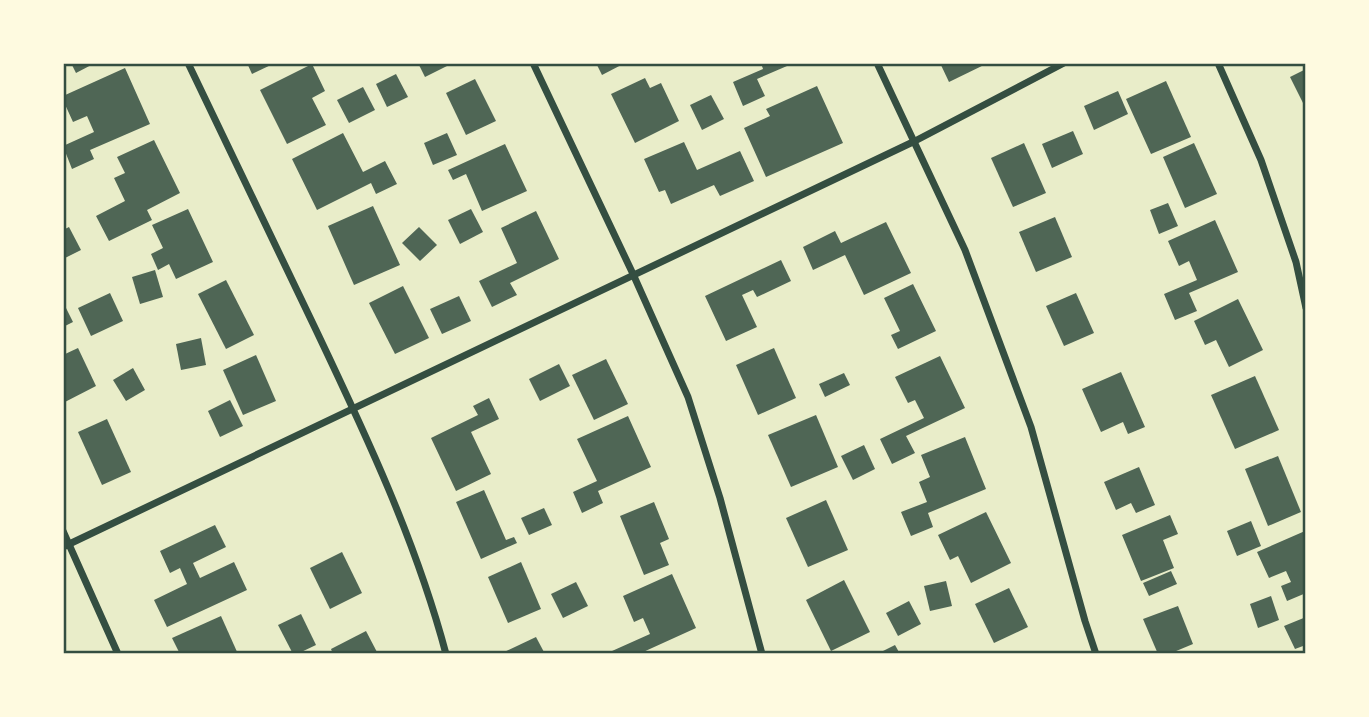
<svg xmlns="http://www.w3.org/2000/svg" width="1369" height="717" viewBox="0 0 1369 717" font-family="'PT Sans',sans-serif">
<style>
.building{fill:#4f6655}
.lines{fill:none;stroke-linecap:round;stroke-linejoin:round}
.minor{stroke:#344e41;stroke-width:7}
.neatline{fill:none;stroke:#344e41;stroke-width:2.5}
</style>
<rect width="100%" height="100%" fill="#e9edc9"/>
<g class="building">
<polygon points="71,63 95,63 76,73"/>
<polygon points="247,63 275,63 252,74"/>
<polygon points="418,63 453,63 425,77"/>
<polygon points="596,63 625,63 602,75"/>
<polygon points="761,63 794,63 757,79 765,96 743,106 733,82 763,69"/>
<polygon points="940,63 988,63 949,82"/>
<polygon points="312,64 325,91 312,98 326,125 287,144 260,90"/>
<polygon points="125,68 150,124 90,150 94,159 72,169 63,146 94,132 87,116 73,122 63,100 63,96"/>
<polygon points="1306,69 1306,109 1290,77"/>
<polygon points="396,74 408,97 387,107 376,84"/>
<polygon points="645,78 650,88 661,83 679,121 635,143 611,94"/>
<polygon points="475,79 496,121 466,135 446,93"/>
<polygon points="1166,81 1191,137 1151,154 1126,99"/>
<polygon points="817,86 843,143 766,177 744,128 770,116 766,109"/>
<polygon points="363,87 375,110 349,123 337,100"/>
<polygon points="1118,91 1128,114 1094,130 1084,106"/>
<polygon points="711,95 724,119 702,130 690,105"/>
<polygon points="1073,131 1083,154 1052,168 1042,144"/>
<polygon points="343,133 363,172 385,161 397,184 376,194 371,183 317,210 292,159"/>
<polygon points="447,133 457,155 433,165 424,143"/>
<polygon points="154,140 180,193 147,210 152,220 109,241 96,216 125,201 114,178 125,173 117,157"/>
<polygon points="684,142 697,170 740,151 754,181 720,196 714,185 671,204 665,190 659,192 644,159"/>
<polygon points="1024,143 1046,193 1013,207 991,158"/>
<polygon points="1194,143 1217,194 1185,208 1163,157"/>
<polygon points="505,144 527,191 482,211 466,174 453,180 448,170"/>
<polygon points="1168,203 1178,226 1159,234 1150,210"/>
<polygon points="373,206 400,265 354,285 328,226"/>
<polygon points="188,209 213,262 176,279 169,264 158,270 151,254 163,248 152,225"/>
<polygon points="471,209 483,232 460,244 448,220"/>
<polygon points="536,211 559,259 510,283 517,295 492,307 479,281 517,263 501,228"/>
<polygon points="1055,217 1072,257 1036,272 1019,232"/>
<polygon points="1215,220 1238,272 1189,293 1197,311 1175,320 1164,294 1197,280 1189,261 1179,266 1168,241"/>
<polygon points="886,222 911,273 864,295 845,255 813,270 803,247 835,231 841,243"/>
<polygon points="69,227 81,250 63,259 63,230"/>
<polygon points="419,227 437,245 420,261 402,243"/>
<polygon points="781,260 791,281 757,297 753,290 742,295 757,327 726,341 705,296"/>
<polygon points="155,270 163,297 140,304 132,277"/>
<polygon points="226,280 254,335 226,349 198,294"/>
<polygon points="913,284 936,331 898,349 891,335 900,331 884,298"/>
<polygon points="403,286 429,338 395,354 369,303"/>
<polygon points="110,293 123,321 91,336 78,308"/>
<polygon points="1076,293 1094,333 1064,346 1046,306"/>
<polygon points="459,296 471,321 442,334 430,309"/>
<polygon points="1238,299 1263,350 1229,367 1216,340 1205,345 1194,321"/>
<polygon points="63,302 73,322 63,327"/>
<polygon points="201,338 206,365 181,370 176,344"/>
<polygon points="78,348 96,386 63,403 63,355"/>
<polygon points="774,348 796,398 758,415 736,365"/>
<polygon points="256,355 276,401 243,415 223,370"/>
<polygon points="940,356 965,408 906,436 915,453 892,464 880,439 924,418 915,400 908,403 895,377"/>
<polygon points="606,359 628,404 594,420 572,375"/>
<polygon points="559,364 570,386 540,401 529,379"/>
<polygon points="133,368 145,390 126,401 113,380"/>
<polygon points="1121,372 1145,427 1128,434 1123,422 1101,432 1082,389"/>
<polygon points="844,373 850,385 825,397 819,384"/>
<polygon points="1255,376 1279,430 1235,449 1211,395"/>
<polygon points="489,398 499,419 471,432 491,474 456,491 431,438 478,415 473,406"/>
<polygon points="230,400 243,426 220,437 208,411"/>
<polygon points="816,415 838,467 791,487 768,435"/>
<polygon points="628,416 651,467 598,491 603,503 582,513 573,492 597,481 577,439"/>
<polygon points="107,419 131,472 102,485 78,432"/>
<polygon points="965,437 986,489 928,513 933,527 911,536 901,512 927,502 919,482 930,477 921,455"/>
<polygon points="864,445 875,469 853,480 841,456"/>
<polygon points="1278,456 1301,512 1268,526 1245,469"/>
<polygon points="1139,467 1155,505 1136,513 1131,503 1116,510 1104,482"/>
<polygon points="484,490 506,540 514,537 517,543 481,559 456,502"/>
<polygon points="826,500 848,550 808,567 786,518"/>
<polygon points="654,502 669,539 660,543 669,565 644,575 620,516"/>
<polygon points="544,508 552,525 529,535 521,518"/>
<polygon points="986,512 1011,563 971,583 958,556 950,560 938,535"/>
<polygon points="1170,515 1178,534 1163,540 1174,568 1141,581 1122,535"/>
<polygon points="1251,521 1261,546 1237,556 1227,531"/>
<polygon points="215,525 226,547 193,563 200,578 234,562 247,590 167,627 154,600 187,584 180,568 170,573 160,551"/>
<polygon points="1305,531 1306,593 1287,601 1281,586 1291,582 1286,571 1269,578 1257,552"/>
<polygon points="342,552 362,593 330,609 310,568"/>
<polygon points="521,562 541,609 508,623 488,577"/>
<polygon points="1171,571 1177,584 1149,596 1143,583"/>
<polygon points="672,574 696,628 641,653 642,654 614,654 612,651 650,634 643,618 634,622 623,596"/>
<polygon points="844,580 870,632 831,651 806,600"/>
<polygon points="946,581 952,606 930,611 924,586"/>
<polygon points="576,582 588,606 563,618 551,594"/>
<polygon points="1009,588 1028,627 994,643 975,604"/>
<polygon points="1271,596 1279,620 1258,628 1250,604"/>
<polygon points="909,601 921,624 898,636 886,613"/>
<polygon points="1178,606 1193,644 1169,654 1158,654 1143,619"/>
<polygon points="301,614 316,645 297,654 293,654 278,625"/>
<polygon points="221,616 238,654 180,654 172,638"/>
<polygon points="1306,617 1306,652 1303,646 1295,649 1284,626"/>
<polygon points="366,631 378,654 333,654 331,649"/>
<polygon points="536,637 545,654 500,654"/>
<polygon points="895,645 900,654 877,654"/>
</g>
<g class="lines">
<g class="minor">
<path d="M188,63C230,152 273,241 316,330C366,435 416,541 446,654"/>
<polyline points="533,63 633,274 688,397 720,498 762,654"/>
<polyline points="877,63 965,250 1031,427 1085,621 1096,654"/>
<polyline points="1218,63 1261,160 1296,262 1306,308"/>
<polyline points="63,531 118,654"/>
<polyline points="63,547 915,141 1064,63"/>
</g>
</g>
<rect width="1369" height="717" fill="none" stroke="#fefae0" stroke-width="130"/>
<rect x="65" y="65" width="1239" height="587" class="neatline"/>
</svg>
